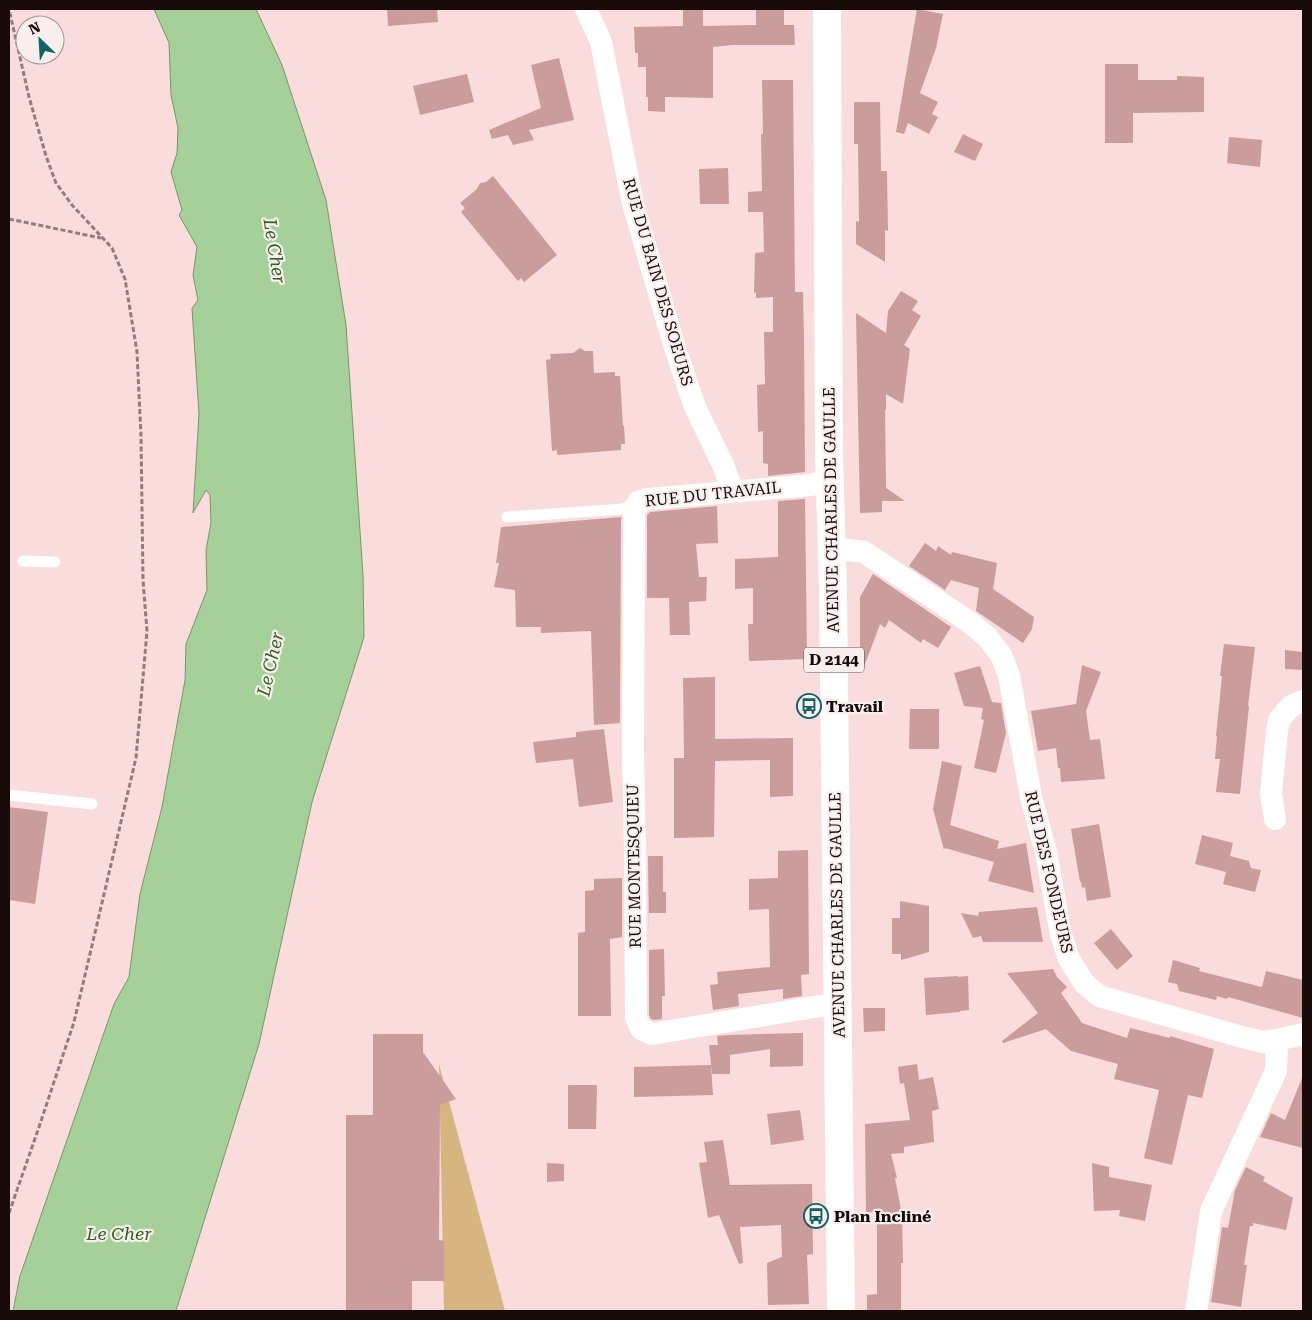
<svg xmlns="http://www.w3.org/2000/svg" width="1312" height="1320" viewBox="0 0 1312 1320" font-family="'Roboto Serif',serif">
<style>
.green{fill:#d6b580}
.water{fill:#a5d099;stroke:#7b956e}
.building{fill:#ca9c9c}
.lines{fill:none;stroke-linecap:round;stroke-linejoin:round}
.path{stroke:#937c7c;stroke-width:3;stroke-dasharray:5 2.5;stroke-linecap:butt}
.service{stroke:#fff;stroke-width:11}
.minor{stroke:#fff;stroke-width:22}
.primary{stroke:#fff;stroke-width:28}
.labels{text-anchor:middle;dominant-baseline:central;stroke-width:4.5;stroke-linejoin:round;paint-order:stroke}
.shield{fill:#f8eeee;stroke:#5c4e4e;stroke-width:1}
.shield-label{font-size:15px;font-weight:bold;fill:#190a0a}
.street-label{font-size:16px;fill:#190a0a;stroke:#f8eeee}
.poi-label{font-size:16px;font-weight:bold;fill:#190a0a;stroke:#f8eeee;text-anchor:start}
.water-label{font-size:18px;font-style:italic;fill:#2e631c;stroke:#f8eeee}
</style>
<rect width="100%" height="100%" fill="#f9dcdb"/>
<polygon class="green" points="439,1064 505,1311 444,1311"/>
<polygon class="water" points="154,9 256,9 282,65 326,200 346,325 363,575 364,637 312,802 259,1044 176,1311 13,1311 20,1276 114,1004 129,977 140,894 162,807 185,680 186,644 207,590 206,551 211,522 210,495 206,490 193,513 199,414 192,308 198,300 193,275 197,247 179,215 182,210 171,172 177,153 178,128 171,95 169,43"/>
<g class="building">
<polygon points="387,9 437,9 438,22 388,26"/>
<polygon points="683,9 703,9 703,26 756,25 756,9 784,9 784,25 794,25 795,45 732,45 713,47 713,98 665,97 665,112 648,111 648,97 646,97 646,67 638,67 638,53 635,53 634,27 683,26"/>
<polygon points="917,9 943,14 936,48 920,93 938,102 932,114 938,117 929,134 908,123 904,134 896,132"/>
<polygon points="559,58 574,120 529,130 534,140 513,145 508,135 492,139 489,130 541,108 531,65"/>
<polygon points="1105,64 1138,64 1138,80 1177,80 1177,76 1204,77 1204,112 1133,113 1133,143 1105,143"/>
<polygon points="467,74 474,102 420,115 413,86"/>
<polygon points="762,80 793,80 795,292 803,292 804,340 805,472 768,476 768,464 763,463 763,431 758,432 757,385 765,384 764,332 773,332 773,297 756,298 756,292 754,293 755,253 764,252 763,212 748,212 748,192 762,191 761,134 763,134"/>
<polygon points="854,102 880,102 881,171 887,171 888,231 885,230 885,262 856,244 856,221 859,222 858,144 854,144"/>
<polygon points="963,134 983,144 975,161 954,152"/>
<polygon points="1229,137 1262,140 1260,167 1227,163"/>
<polygon points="728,168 729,204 700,204 699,169"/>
<polygon points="493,176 557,255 524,282 521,278 518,281 461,212 465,208 460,203 477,189 480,183 486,182"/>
<polygon points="901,291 918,301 912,310 921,316 904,345 910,349 903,404 886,394 886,410 885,410 886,488 905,501 882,501 882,512 860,513 856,313 886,333 888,311"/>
<polygon points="580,348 585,351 593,351 594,373 615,372 615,376 620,376 623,426 624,426 625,444 621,444 621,450 557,455 557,450 552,451 546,360 551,359 550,354 573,353"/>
<polygon points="805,499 807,659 749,661 748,624 753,624 753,588 735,589 735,559 778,557 778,501"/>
<polygon points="717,506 718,543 696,544 699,577 707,577 706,601 689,602 690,635 670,635 669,598 647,598 647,515 650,512"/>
<polygon points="621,517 620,723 594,725 591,631 541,633 541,627 516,627 515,590 494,587 499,563 496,563 501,527"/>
<polygon points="925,543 936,551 938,546 951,555 952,552 997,563 993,589 1034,617 1032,629 1023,643 976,611 979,588 951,580 945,590 909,566"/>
<polygon points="873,574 951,627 938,648 923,639 921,643 889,620 885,628 880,624 862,672 860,672 860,597"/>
<polygon points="1224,644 1255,647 1248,706 1249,706 1240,794 1216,792 1220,759 1215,759 1217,736 1216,736 1222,676 1220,676"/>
<polygon points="1285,650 1303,652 1303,670 1285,669"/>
<polygon points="1082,665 1101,672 1086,711 1090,740 1100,739 1105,779 1061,782 1060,768 1058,768 1056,748 1038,751 1031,711 1076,704"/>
<polygon points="980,666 992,702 1001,703 1006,733 996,773 974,768 984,720 981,719 983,708 964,706 954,673"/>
<polygon points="715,677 715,739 793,738 793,796 770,797 770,760 715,761 714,837 674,838 674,758 684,758 683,678"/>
<polygon points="910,709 939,709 939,749 909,749"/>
<polygon points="604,729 613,802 579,807 573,759 536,763 533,742 576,737 576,732"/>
<polygon points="942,761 962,766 950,825 999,841 997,849 1026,843 1034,893 988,881 994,862 945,848 944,850 933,809"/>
<polygon points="9,807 48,812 35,904 9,900"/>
<polygon points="1099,824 1111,897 1087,901 1085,887 1082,888 1081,882 1080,882 1071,829"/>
<polygon points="1202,835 1233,843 1230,856 1249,861 1251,868 1261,870 1255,892 1223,884 1226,872 1195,864"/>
<polygon points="808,850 809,974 801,975 802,996 783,999 783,989 738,994 739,1006 713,1010 710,985 718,984 717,972 770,967 769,909 749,910 749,879 778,878 778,851"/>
<polygon points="648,856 663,856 663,892 666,892 666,913 649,913 649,933"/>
<polygon points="622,878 622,937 610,939 611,1016 578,1016 578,933 585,932 585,891 594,890 594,879"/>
<polygon points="900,901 929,906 929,952 901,960 901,954 892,954 892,918 900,918"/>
<polygon points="1037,907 1043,942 983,942 981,936 973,938 961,913 978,916 979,912"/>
<polygon points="1111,929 1133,956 1117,970 1094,943"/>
<polygon points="664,949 665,996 662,996 662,1019 654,1020 651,1019 649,1015 649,950"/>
<polygon points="1173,960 1200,968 1199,971 1262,987 1266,971 1303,980 1303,1018 1228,997 1227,999 1217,996 1216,1000 1179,991 1177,984 1168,982"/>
<polygon points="1053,969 1057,977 1067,987 1061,993 1082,1023 1127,1038 1130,1028 1170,1038 1170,1036 1214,1049 1202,1098 1188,1095 1172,1165 1144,1158 1159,1090 1114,1079 1118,1064 1071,1051 1046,1029 1003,1043 1002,1041 1038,1013 1007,973"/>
<polygon points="958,976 958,977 968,976 969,1010 960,1011 960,1012 926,1015 924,978"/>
<polygon points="863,1008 885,1008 885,1031 864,1032"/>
<polygon points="803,1033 803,1066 770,1067 770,1049 730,1055 730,1074 712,1074 709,1045 718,1045 717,1036 728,1035"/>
<polygon points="373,1034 423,1034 423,1052 456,1099 440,1105 439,1240 444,1241 444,1281 412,1281 412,1311 346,1311 346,1115 373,1115"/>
<polygon points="917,1064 919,1080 933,1077 939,1109 932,1111 934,1142 904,1147 904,1153 891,1154 897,1178 895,1178 902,1215 903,1263 901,1263 901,1311 867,1311 867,1295 877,1294 877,1211 866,1213 865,1124 910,1120 904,1083 900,1084 898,1067"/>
<polygon points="711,1065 713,1095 634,1097 634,1067"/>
<polygon points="1302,1078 1303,1078 1303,1148 1260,1137 1271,1113 1285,1120"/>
<polygon points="568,1085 597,1085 596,1129 568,1129"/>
<polygon points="800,1110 804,1140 771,1145 767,1114"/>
<polygon points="723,1140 730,1185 812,1184 813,1254 807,1255 809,1304 768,1305 767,1263 782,1257 781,1225 740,1227 743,1263 739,1264 719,1215 708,1218 699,1163 707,1162 704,1142"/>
<polygon points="547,1163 564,1164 564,1181 547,1182"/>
<polygon points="1092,1163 1109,1167 1109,1177 1152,1185 1145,1221 1119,1216 1120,1210 1094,1211"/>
<polygon points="1246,1167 1265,1177 1263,1181 1293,1198 1286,1230 1253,1223 1253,1226 1250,1226 1244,1265 1247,1265 1241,1307 1211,1302 1222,1227 1228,1228 1235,1190"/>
</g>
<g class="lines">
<g class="path">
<polyline points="9,219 101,238"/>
<polyline points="9,1213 38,1130 74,1022 136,758 147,631 143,580 141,436 137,352 125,279 112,248 72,205 56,183 46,156 29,97 9,9"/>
</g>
<g class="service">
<polyline points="507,517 623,509 636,503"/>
<polyline points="23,561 55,562"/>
<polyline points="9,795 92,804"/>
</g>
<g class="minor">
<polyline points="586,9 601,42 633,204 675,348 695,407 723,465 733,491"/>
<polyline points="830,480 811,485 647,499 638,502 634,513 633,752 635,857 636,1018 641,1029 652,1034 838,1003"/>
<polyline points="832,548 864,552 968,621 988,638 1001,655 1009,675 1031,797 1046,852 1061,935 1069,959 1084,983 1099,996 1242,1037 1263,1042 1277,1040 1276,1071 1211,1211 1196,1311"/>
<polyline points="1275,819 1271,793 1277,731 1279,720 1291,706 1303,701"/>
<polyline points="1277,1040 1303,1034"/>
</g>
<polyline class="primary" points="827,9 829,455 833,591 841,1311"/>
</g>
<defs>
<symbol id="bus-ring" viewBox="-11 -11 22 22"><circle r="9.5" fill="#f8eeee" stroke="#116265" stroke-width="1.5"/><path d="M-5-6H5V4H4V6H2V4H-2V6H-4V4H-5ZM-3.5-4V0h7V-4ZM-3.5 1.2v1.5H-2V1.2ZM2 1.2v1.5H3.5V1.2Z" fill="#116265"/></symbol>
</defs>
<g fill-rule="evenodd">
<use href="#bus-ring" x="795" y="692" width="28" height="28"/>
<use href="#bus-ring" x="802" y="1202" width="28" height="28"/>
</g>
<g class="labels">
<rect class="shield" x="804" y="647.5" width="60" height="25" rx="4"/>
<g class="shield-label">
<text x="834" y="660">D 2144</text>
</g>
<g class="street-label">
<text transform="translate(658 282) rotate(74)">RUE DU BAIN DES SOEURS</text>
<text transform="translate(713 494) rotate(-6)">RUE DU TRAVAIL</text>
<text transform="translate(831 510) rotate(-91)">AVENUE CHARLES DE GAULLE</text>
<text transform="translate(634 866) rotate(-91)">RUE MONTESQUIEU</text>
<text transform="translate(1049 872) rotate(77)">RUE DES FONDEURS</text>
<text transform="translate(837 915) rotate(-91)">AVENUE CHARLES DE GAULLE</text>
</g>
<g class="poi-label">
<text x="826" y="706">Travail</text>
<text x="834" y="1216">Plan Incliné</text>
</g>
<g class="water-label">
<text transform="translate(275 251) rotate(81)">Le Cher</text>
<text transform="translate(270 664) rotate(-77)">Le Cher</text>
<text x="119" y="1233">Le Cher</text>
</g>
</g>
<rect width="1312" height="1320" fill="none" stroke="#190a0a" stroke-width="20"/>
<g transform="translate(40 40) rotate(335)"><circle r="24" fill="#f8eeee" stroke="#9f9393"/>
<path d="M0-4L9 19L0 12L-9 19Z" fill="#116265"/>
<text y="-8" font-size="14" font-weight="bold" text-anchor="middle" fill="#190a0a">N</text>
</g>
</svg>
